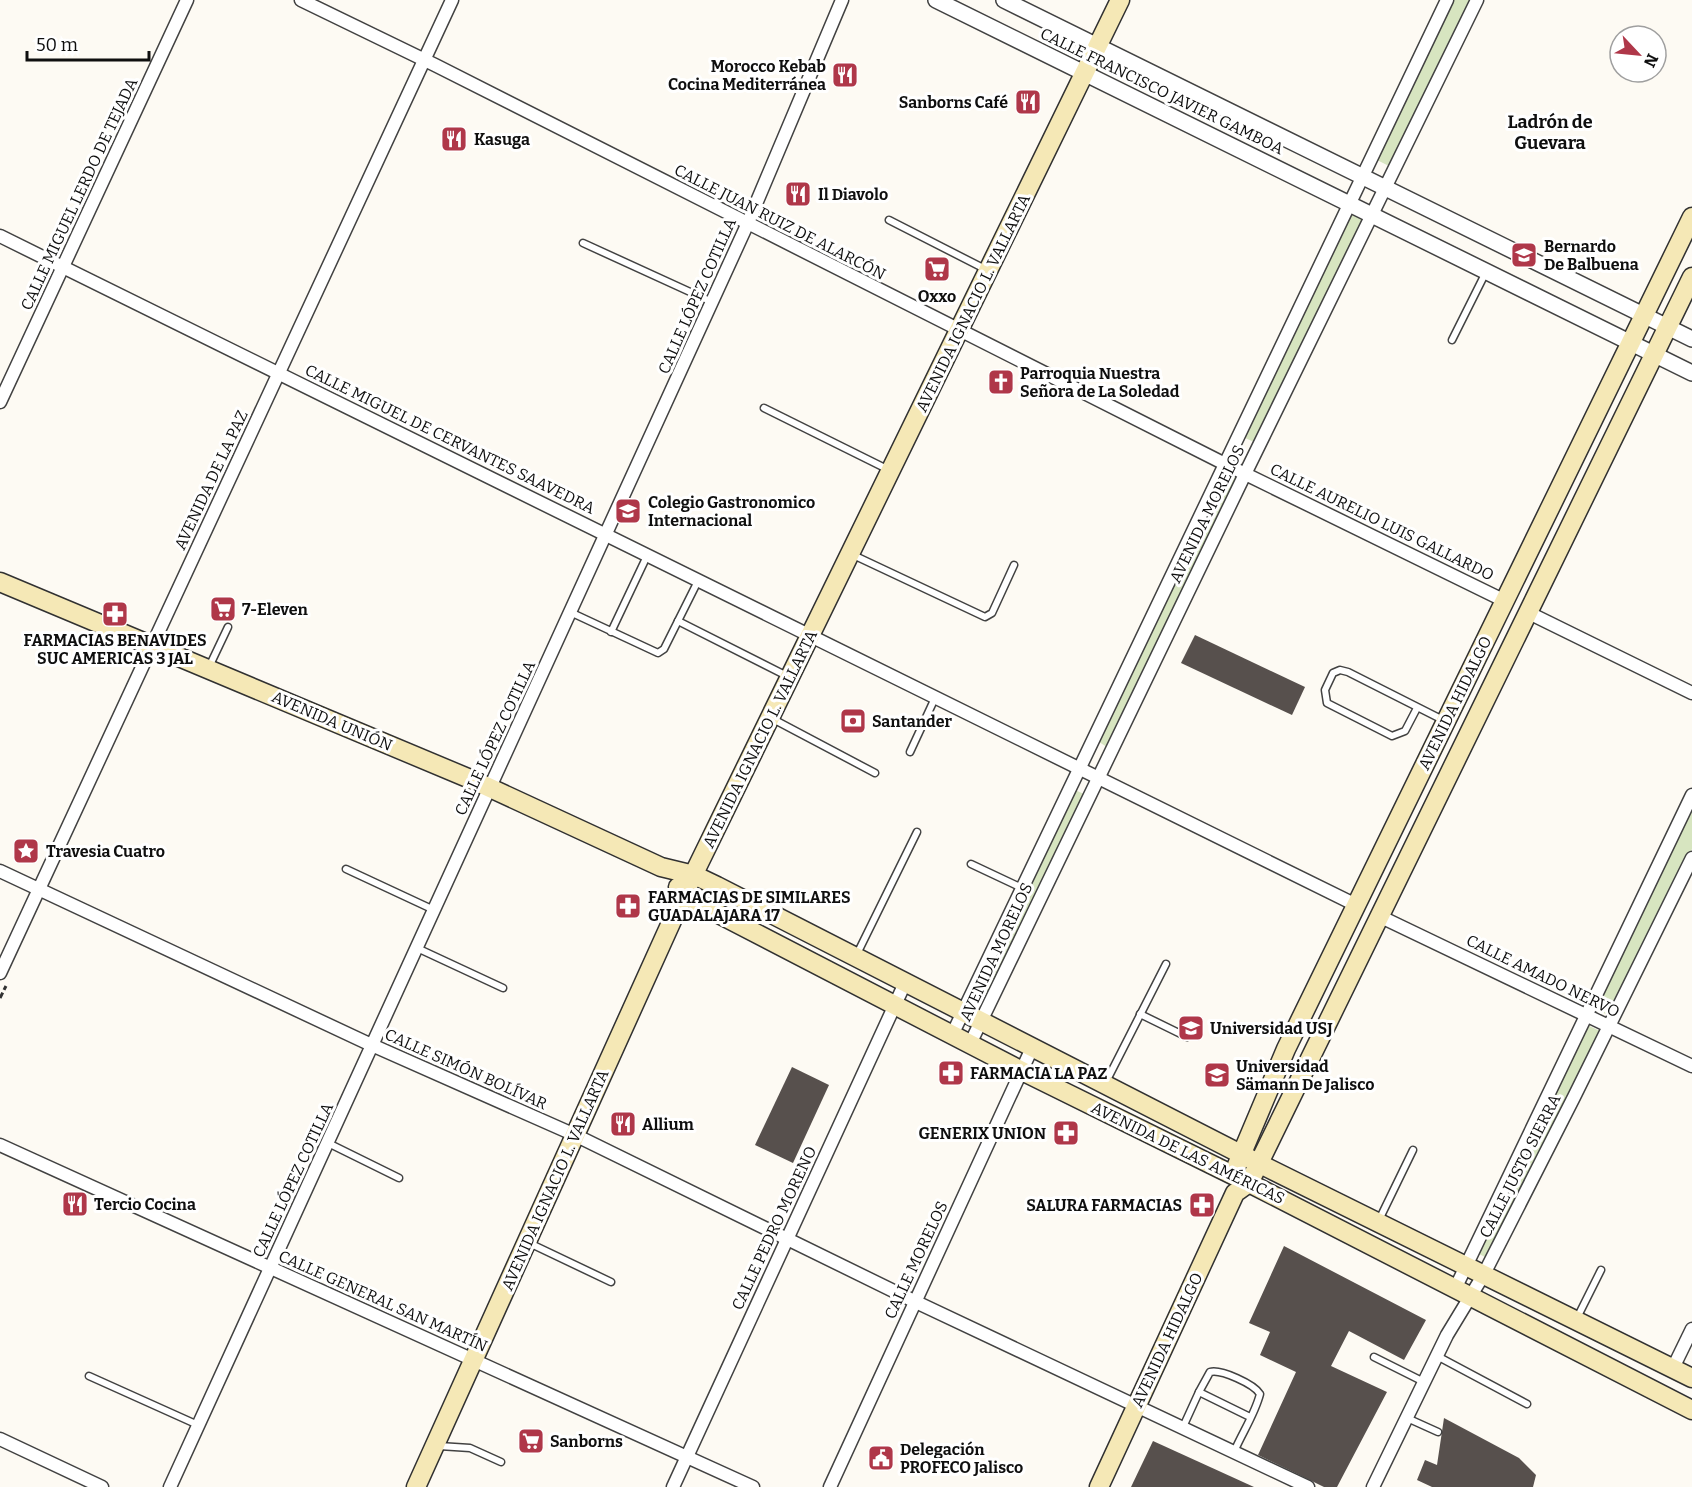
<svg xmlns="http://www.w3.org/2000/svg" width="1692" height="1487" viewBox="0 0 1692 1487" font-family="Bitter,serif">
<style>
.park{fill:#d7e5c0}
.building{fill:#57504d}
.lines{fill:none;stroke-linecap:round;stroke-linejoin:round}
.service-casing{stroke:#424242;stroke-width:9}
.minor-casing{stroke:#424242;stroke-width:15}
.tertiary-casing{stroke:#424242;stroke-width:18}
.secondary-casing{stroke:#313131;stroke-width:21}
.path{stroke:#313131;stroke-width:3;stroke-dasharray:6 3;stroke-linecap:butt}
.service{stroke:#fff;stroke-width:6}
.minor{stroke:#fff;stroke-width:12}
.tertiary{stroke:#fff;stroke-width:15}
.secondary{stroke:#f5e8b6;stroke-width:18}
.labels{text-anchor:middle;dominant-baseline:central;stroke-width:6;stroke-linejoin:round;paint-order:stroke}
.poi-label{font-size:16px;font-weight:bold;fill:#0f0f0f;stroke:#fff;text-anchor:start}
.street-label{font-size:16px;fill:#0f0f0f;stroke:#fff}
.neighbourhood-label{font-size:18px;font-weight:bold;fill:#0f0f0f;stroke:#fff}
</style>
<rect width="100%" height="100%" fill="#fdfaf3"/>
<g class="park">
<polygon points="1452,0 1470,0 1389,166 1375,159"/>
<polygon points="1352,212 1363,217 1254,442 1243,437"/>
<polygon points="1228,474 1237,478 1107,747 1099,742"/>
<polygon points="1075,790 1084,794 987,995 978,991"/>
<polygon points="1692,806 1692,849 1610,1016 1595,1009"/>
<polygon points="1585,1024 1600,1031 1489,1259 1477,1253"/>
</g>
<g class="building">
<polygon points="1195,635 1305,687 1292,715 1181,663"/>
<polygon points="792,1067 829,1085 793,1163 755,1145"/>
<polygon points="1284,1246 1426,1320 1404,1360 1349,1331 1331,1366 1387,1392 1337,1487 1324,1487 1258,1455 1296,1372 1260,1355 1270,1332 1249,1323"/>
<polygon points="1444,1418 1519,1458 1536,1475 1533,1487 1432,1487 1417,1480 1425,1460 1437,1465"/>
<polygon points="1153,1441 1254,1487 1131,1487"/>
</g>
<g class="lines">
<defs>
<g id="service">
<polyline points="889,220 987,270"/>
<polyline points="583,243 712,302"/>
<polyline points="1452,340 1486,272"/>
<polyline points="764,408 887,469"/>
<polyline points="851,554 985,617 992,613 1014,565"/>
<polyline points="570,612 658,653 664,649 698,581"/>
<polyline points="678,621 787,676"/>
<polyline points="611,632 647,556"/>
<polyline points="209,667 228,627"/>
<polyline points="1417,708 1405,731 1392,736 1327,703 1325,690 1333,673 1340,670 1348,672 1445,721"/>
<polyline points="771,718 875,773"/>
<polyline points="910,752 935,698"/>
<polyline points="971,864 1022,888"/>
<polyline points="346,869 434,910"/>
<polyline points="417,948 503,988"/>
<polyline points="857,954 917,832"/>
<polyline points="1140,1014 1187,1037"/>
<polyline points="1105,1084 1166,964"/>
<polyline points="328,1143 399,1178"/>
<polyline points="1379,1220 1413,1150"/>
<polyline points="527,1242 611,1282"/>
<polyline points="1577,1318 1601,1270"/>
<polyline points="1437,1356 1527,1404"/>
<polyline points="1374,1357 1424,1382"/>
<polyline points="89,1376 198,1425"/>
<polyline points="1407,1418 1438,1432"/>
<polyline points="1183,1427 1199,1392"/>
<polyline points="439,1446 470,1448 501,1462"/>
<path d="M1234,1452C1242,1433 1255,1414 1260,1394C1254,1384 1221,1369 1210,1372L1199,1392L1250,1417"/>
</g>
<g id="minor">
<polyline points="301,0 435,65 1227,465 1505,601"/>
<polyline points="0,236 1356,905"/>
<polyline points="0,402 187,0"/>
<polyline points="1529,613 1692,693"/>
<polyline points="0,871 365,1042 575,1135 916,1302 1308,1487"/>
<polyline points="1379,916 1692,1066"/>
<polyline points="0,973 452,0"/>
<polyline points="952,1035 1447,0"/>
<polyline points="970,1044 1245,474 1477,0"/>
<polyline points="0,1145 753,1487"/>
<polyline points="1455,1289 1692,795"/>
<polyline points="1673,1368 1692,1329"/>
<polyline points="0,1439 102,1487"/>
<polyline points="170,1487 747,225 842,0"/>
<polyline points="673,1487 905,983"/>
<polyline points="830,1487 1032,1048"/>
<polyline points="1373,1487 1447,1335 1484,1274 1574,1097 1692,858"/>
</g>
<g id="tertiary">
<polyline points="936,0 1692,373"/>
<polyline points="1004,0 1692,339"/>
</g>
<g id="secondary">
<polyline points="0,582 475,781 661,867 694,875 717,886 1270,1169 1692,1378"/>
<polyline points="678,887 684,894 709,909 1022,1071 1249,1183 1692,1410"/>
<polyline points="1237,1165 1286,1049 1692,217"/>
<polyline points="416,1487 684,894 1120,0"/>
<polyline points="1099,1487 1235,1193 1249,1183 1259,1163 1692,277"/>
</g>
</defs>
<use href="#service" class="service-casing"/>
<use href="#minor" class="minor-casing"/>
<use href="#tertiary" class="tertiary-casing"/>
<use href="#secondary" class="secondary-casing"/>
<polyline class="path" points="0,998 6,986"/>
<use href="#service" class="service"/>
<use href="#minor" class="minor"/>
<use href="#tertiary" class="tertiary"/>
<use href="#secondary" class="secondary"/>
</g>
<defs>
<symbol id="restaurant-square" viewBox="-11 -11 22 22"><rect x="-9" y="-9" width="18" height="18" rx="4" fill="#af3749" stroke="#fff"/><path d="M-5-6h1v4h1v-4h1v4h1v-4h1v5L-1.5 .5V6h-2V.5L-5-1ZM5-6V6H3V1.5H1.5Q1.5-4 5-6Z" fill="#fff"/></symbol>
<symbol id="school-square" viewBox="-11 -11 22 22"><rect x="-9" y="-9" width="18" height="18" rx="4" fill="#af3749" stroke="#fff"/><path d="M0-5L7-2L0 1L-7-2ZM-4 1L0 2.5L4 1V4Q0 6-4 4Z" fill="#fff"/></symbol>
<symbol id="supermarket-square" viewBox="-11 -11 22 22"><rect x="-9" y="-9" width="18" height="18" rx="4" fill="#af3749" stroke="#fff"/><path d="M-6-5.5h2.5l.6 2H6L4.5 2H-2.5L-4.4-4H-6ZM-1.5 3.2a1.3 1.3 0 1 0 .1 0ZM3 3.2a1.3 1.3 0 1 0 .1 0Z" fill="#fff"/></symbol>
<symbol id="church-square" viewBox="-11 -11 22 22"><rect x="-9" y="-9" width="18" height="18" rx="4" fill="#af3749" stroke="#fff"/><path d="M-1.2-6h2.4v3.5h3.3v2.4h-3.3V6h-2.4V-.1h-3.3v-2.4h3.3Z" fill="#fff"/></symbol>
<symbol id="university-square" viewBox="-11 -11 22 22"><rect x="-9" y="-9" width="18" height="18" rx="4" fill="#af3749" stroke="#fff"/><path d="M0-5L7-2L0 1L-7-2ZM-4 1L0 2.5L4 1V4Q0 6-4 4Z" fill="#fff"/></symbol>
<symbol id="pharmacy-square" viewBox="-11 -11 22 22"><rect x="-9" y="-9" width="18" height="18" rx="4" fill="#af3749" stroke="#fff"/><path d="M-2-6h4v4h4v4h-4v4h-4v-4h-4v-4h4Z" fill="#fff"/></symbol>
<symbol id="bank-square" viewBox="-11 -11 22 22"><rect x="-9" y="-9" width="18" height="18" rx="4" fill="#af3749" stroke="#fff"/><path d="M-6-4H6V4H-6ZM0-2.3a2.3 2.3 0 1 0 0 4.6a2.3 2.3 0 1 0 0-4.6Z" fill="#fff"/></symbol>
<symbol id="sight-square" viewBox="-11 -11 22 22"><rect x="-9" y="-9" width="18" height="18" rx="4" fill="#af3749" stroke="#fff"/><path d="M0-6L1.8-2.2L6-1.7L2.9 1.2L3.7 5.4L0 3.3L-3.7 5.4L-2.9 1.2L-6-1.7L-1.8-2.2Z" fill="#fff"/></symbol>
<symbol id="civic-square" viewBox="-11 -11 22 22"><rect x="-9" y="-9" width="18" height="18" rx="4" fill="#af3749" stroke="#fff"/><path d="M-.6-6.5H3V-4.5H.6V-3L4-1V1h2V6H-6V1h2V-1L-.6-3ZM-1.2 2.5V6h2.4V2.5Z" fill="#fff"/></symbol>
</defs>
<g fill-rule="evenodd">
<use href="#restaurant-square" x="830" y="60" width="30" height="30"/>
<use href="#restaurant-square" x="1013" y="87" width="30" height="30"/>
<use href="#restaurant-square" x="439" y="124" width="30" height="30"/>
<use href="#restaurant-square" x="783" y="179" width="30" height="30"/>
<use href="#school-square" x="1509" y="240" width="30" height="30"/>
<use href="#supermarket-square" x="922" y="254" width="30" height="30"/>
<use href="#church-square" x="986" y="367" width="30" height="30"/>
<use href="#university-square" x="613" y="496" width="30" height="30"/>
<use href="#supermarket-square" x="208" y="594" width="30" height="30"/>
<use href="#pharmacy-square" x="100" y="599" width="30" height="30"/>
<use href="#bank-square" x="838" y="706" width="30" height="30"/>
<use href="#sight-square" x="11" y="836" width="30" height="30"/>
<use href="#pharmacy-square" x="613" y="891" width="30" height="30"/>
<use href="#university-square" x="1176" y="1013" width="30" height="30"/>
<use href="#pharmacy-square" x="936" y="1058" width="30" height="30"/>
<use href="#university-square" x="1202" y="1060" width="30" height="30"/>
<use href="#restaurant-square" x="608" y="1109" width="30" height="30"/>
<use href="#pharmacy-square" x="1051" y="1118" width="30" height="30"/>
<use href="#restaurant-square" x="60" y="1189" width="30" height="30"/>
<use href="#pharmacy-square" x="1187" y="1190" width="30" height="30"/>
<use href="#supermarket-square" x="516" y="1426" width="30" height="30"/>
<use href="#civic-square" x="866" y="1443" width="30" height="30"/>
</g>
<g class="labels">
<g class="poi-label">
<text x="826" y="66" text-anchor="end">Morocco Kebab<tspan x="826" dy="18">Cocina Mediterránea</tspan></text>
<text x="1008" y="102" text-anchor="end">Sanborns Café</text>
<text x="474" y="139">Kasuga</text>
<text x="818" y="194">Il Diavolo</text>
<text x="1544" y="246">Bernardo<tspan x="1544" dy="18">De Balbuena</tspan></text>
<text x="937" y="296" text-anchor="middle">Oxxo</text>
<text x="1020" y="373">Parroquia Nuestra<tspan x="1020" dy="18">Señora de La Soledad</tspan></text>
<text x="648" y="502">Colegio Gastronomico<tspan x="648" dy="18">Internacional</tspan></text>
<text x="242" y="609">7-Eleven</text>
<text x="115" y="640" text-anchor="middle">FARMACIAS BENAVIDES<tspan x="115" dy="18">SUC AMERICAS 3 JAL</tspan></text>
<text x="872" y="721">Santander</text>
<text x="46" y="851">Travesia Cuatro</text>
<text x="648" y="897">FARMACIAS DE SIMILARES<tspan x="648" dy="18">GUADALAJARA 17</tspan></text>
<text x="1210" y="1028">Universidad USJ</text>
<text x="1236" y="1066">Universidad<tspan x="1236" dy="18">Sämann De Jalisco</tspan></text>
<text x="970" y="1073">FARMACIA LA PAZ</text>
<text x="642" y="1124">Allium</text>
<text x="1046" y="1133" text-anchor="end">GENERIX UNION</text>
<text x="94" y="1204">Tercio Cocina</text>
<text x="1182" y="1205" text-anchor="end">SALURA FARMACIAS</text>
<text x="550" y="1441">Sanborns</text>
<text x="900" y="1449">Delegación<tspan x="900" dy="18">PROFECO Jalisco</tspan></text>
</g>
<g class="street-label">
<text transform="translate(1162 91) rotate(26)">CALLE FRANCISCO JAVIER GAMBOA</text>
<text transform="translate(79 194) rotate(-65)">CALLE MIGUEL LERDO DE TEJADA</text>
<text transform="translate(780 222) rotate(27)">CALLE JUAN RUIZ DE ALARCÓN</text>
<text transform="translate(697 296) rotate(-66)">CALLE LÓPEZ COTILLA</text>
<text transform="translate(973 303) rotate(-64)">AVENIDA IGNACIO L. VALLARTA</text>
<text transform="translate(450 439) rotate(26)">CALLE MIGUEL DE CERVANTES SAAVEDRA</text>
<text transform="translate(211 480) rotate(-65)">AVENIDA DE LA PAZ</text>
<text transform="translate(1207 514) rotate(-64)">AVENIDA MORELOS</text>
<text transform="translate(1382 522) rotate(26)">CALLE AURELIO LUIS GALLARDO</text>
<text transform="translate(1455 703) rotate(-64)">AVENIDA HIDALGO</text>
<text transform="translate(332 721) rotate(23)">AVENIDA UNIÓN</text>
<text transform="translate(495 738) rotate(-65)">CALLE LÓPEZ COTILLA</text>
<text transform="translate(760 739) rotate(-64)">AVENIDA IGNACIO L. VALLARTA</text>
<text transform="translate(996 952) rotate(-65)">AVENIDA MORELOS</text>
<text transform="translate(1543 976) rotate(26)">CALLE AMADO NERVO</text>
<text transform="translate(466 1069) rotate(24)">CALLE SIMÓN BOLÍVAR</text>
<text transform="translate(1188 1153) rotate(26)">AVENIDA DE LAS AMÉRICAS</text>
<text transform="translate(1520 1166) rotate(-63)">CALLE JUSTO SIERRA</text>
<text transform="translate(293 1180) rotate(-65)">CALLE LÓPEZ COTILLA</text>
<text transform="translate(555 1180) rotate(-66)">AVENIDA IGNACIO L. VALLARTA</text>
<text transform="translate(774 1228) rotate(-65)">CALLE PEDRO MORENO</text>
<text transform="translate(916 1260) rotate(-65)">CALLE MORELOS</text>
<text transform="translate(383 1301) rotate(24)">CALLE GENERAL SAN MARTÍN</text>
<text transform="translate(1167 1340) rotate(-65)">AVENIDA HIDALGO</text>
</g>
<g class="neighbourhood-label">
<text x="1550" y="122">Ladrón de<tspan x="1550" dy="21">Guevara</tspan></text>
</g>
</g>
<g transform="translate(1638 54) rotate(116)"><circle r="28" fill="#ffffff" stroke="#9f9f9f" stroke-width="1.5"/>
<path d="M0-4.5L10 22L0 15L-10 22Z" fill="#af3749"/>
<text y="-9" font-size="16" font-weight="bold" text-anchor="middle" fill="#0f0f0f">N</text>
</g>
<path d="M27 51v9h122v-9" fill="none" stroke="#0f0f0f" stroke-width="3"/>
<text x="36" y="51" font-size="18" fill="#0f0f0f" stroke="#ffffff" stroke-width="4.5" paint-order="stroke">50 m</text>
</svg>
